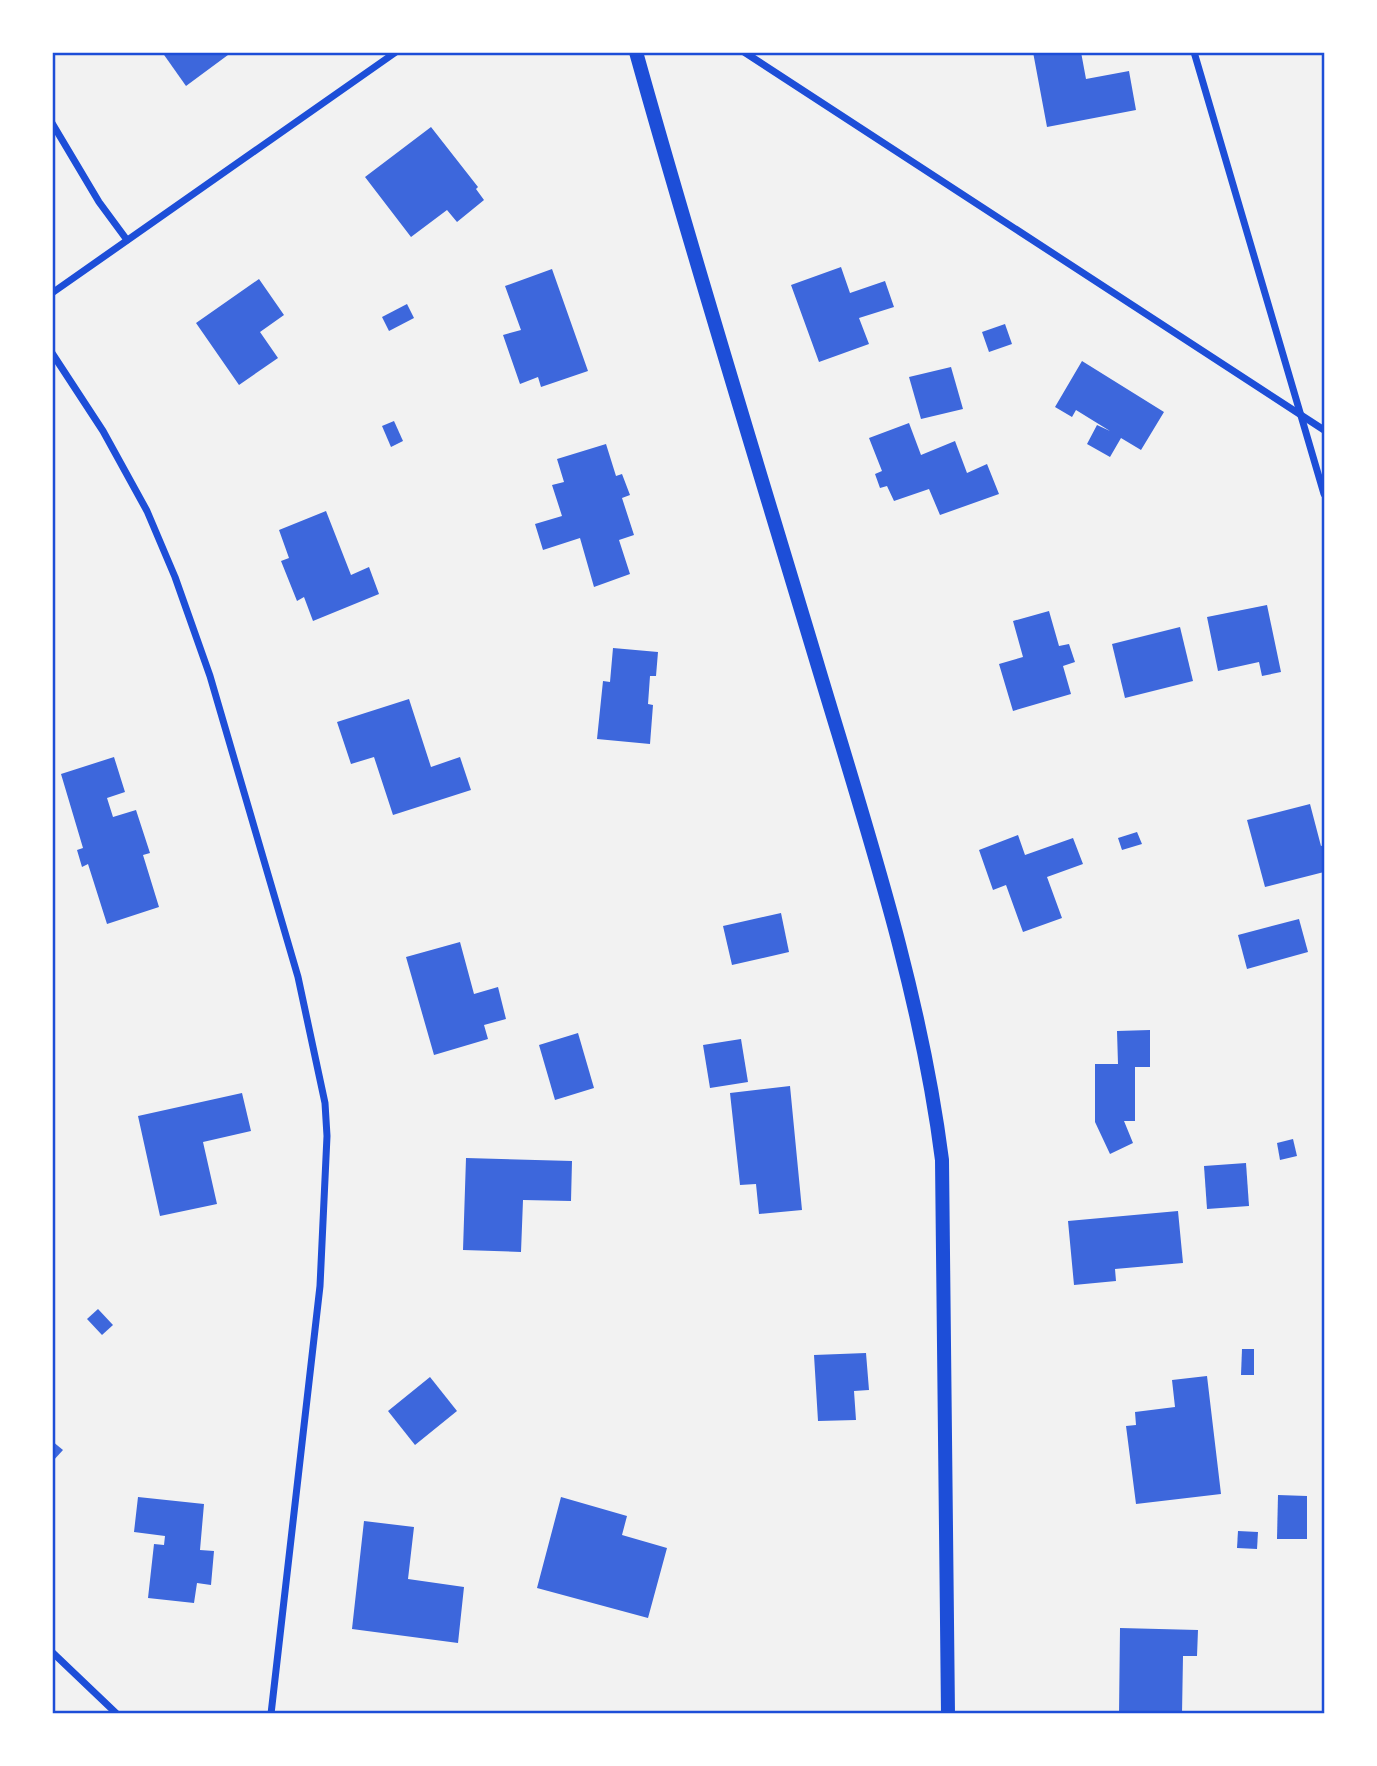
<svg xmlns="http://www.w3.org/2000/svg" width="1377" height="1766" viewBox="0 0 1377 1766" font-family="Arial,sans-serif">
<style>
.building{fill:#3d67dc}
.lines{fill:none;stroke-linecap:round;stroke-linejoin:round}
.minor{stroke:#1d4ed8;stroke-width:7}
.secondary{stroke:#1d4ed8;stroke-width:14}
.neatline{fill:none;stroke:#1d4ed8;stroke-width:2.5}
</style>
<rect width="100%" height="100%" fill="#f2f2f2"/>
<g class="building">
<polygon points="162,52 232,52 186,86"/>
<polygon points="1033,52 1081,52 1086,79 1129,71 1136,110 1047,127"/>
<polygon points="431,127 478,187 476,189 484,200 457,222 447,210 411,237 365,177"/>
<polygon points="841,267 850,293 885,281 894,307 859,318 869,344 819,362 791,285"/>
<polygon points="552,269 588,371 541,387 538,377 520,384 503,335 521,330 505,286"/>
<polygon points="259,279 284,315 260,332 278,358 239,385 196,323"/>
<polygon points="407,304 414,318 389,331 382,317"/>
<polygon points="1005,324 1012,344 989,352 982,332"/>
<polygon points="1082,361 1164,412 1141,450 1121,438 1110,457 1087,444 1097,425 1110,431 1076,410 1072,417 1055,407"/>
<polygon points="951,367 963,409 921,419 909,377"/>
<polygon points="394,421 403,441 391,447 382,426"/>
<polygon points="909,423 921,455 955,441 967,473 987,464 999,494 940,515 929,489 894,501 887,486 880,488 875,474 882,471 869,438"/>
<polygon points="606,444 616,476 622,474 630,495 622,498 634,535 619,540 630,574 594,587 580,538 543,550 535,524 562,516 552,485 564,482 557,459"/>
<polygon points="326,511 351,575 369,567 379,594 313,621 304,597 297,601 281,561 289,558 279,530"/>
<polygon points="1267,605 1281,672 1262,676 1259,662 1218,671 1207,617"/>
<polygon points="1049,611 1059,646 1069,644 1075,662 1063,666 1071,694 1013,711 999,664 1023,657 1013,621"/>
<polygon points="1180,627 1193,681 1125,698 1112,644"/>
<polygon points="613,648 658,652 656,676 650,676 648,704 653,705 650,744 597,739 603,681 610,682"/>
<polygon points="409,699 431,767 460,757 471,790 393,815 374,757 351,764 337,722"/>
<polygon points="114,757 125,792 107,798 113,817 136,810 150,853 143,855 159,907 107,924 88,864 82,867 77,850 83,848 61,774"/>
<polygon points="1310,804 1321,846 1324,845 1324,872 1265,887 1247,820"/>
<polygon points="1137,832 1142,844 1122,850 1118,838"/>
<polygon points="1018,835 1025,855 1073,838 1083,864 1047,877 1062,918 1023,932 1006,885 993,890 979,850"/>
<polygon points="781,913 789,952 732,965 723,926"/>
<polygon points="1299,919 1308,952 1247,969 1238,935"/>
<polygon points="460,942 474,994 498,987 506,1019 484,1025 488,1039 434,1055 406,957"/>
<polygon points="1150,1030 1150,1067 1135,1067 1135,1121 1124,1121 1133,1143 1110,1154 1095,1122 1095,1064 1118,1064 1117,1031"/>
<polygon points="578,1033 594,1088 555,1100 539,1045"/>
<polygon points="741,1039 748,1082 710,1088 703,1045"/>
<polygon points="790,1086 802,1210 759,1214 756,1184 740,1185 730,1093"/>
<polygon points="242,1093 251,1131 203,1142 217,1204 160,1216 138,1116"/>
<polygon points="1293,1139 1297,1156 1280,1160 1277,1143"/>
<polygon points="466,1158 572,1161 571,1201 523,1200 521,1252 463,1250"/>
<polygon points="1246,1163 1249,1206 1207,1209 1204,1166"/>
<polygon points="1178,1211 1183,1263 1115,1269 1116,1281 1074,1285 1068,1221"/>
<polygon points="98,1309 113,1325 102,1335 87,1319"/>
<polygon points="1242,1349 1254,1349 1254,1375 1241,1375"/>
<polygon points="866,1353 869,1390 854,1391 856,1420 818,1421 814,1355"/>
<polygon points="1207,1376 1221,1494 1136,1504 1126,1426 1136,1425 1135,1412 1175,1407 1172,1380"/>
<polygon points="430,1377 457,1411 415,1445 388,1411"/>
<polygon points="52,1441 63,1450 52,1462"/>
<polygon points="1278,1495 1307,1496 1307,1539 1277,1539"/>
<polygon points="138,1497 204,1504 200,1550 214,1551 211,1585 197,1583 194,1603 148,1598 154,1544 164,1545 165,1536 134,1532"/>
<polygon points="561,1497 627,1516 622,1535 667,1548 648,1618 537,1588"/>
<polygon points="364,1521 414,1527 408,1579 464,1587 458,1643 352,1629"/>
<polygon points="1238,1531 1258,1532 1257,1549 1237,1548"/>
<polygon points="1120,1628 1198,1630 1197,1656 1183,1656 1182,1714 1119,1714"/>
</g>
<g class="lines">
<g class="minor">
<polyline points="744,52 1324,430"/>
<polyline points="1194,52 1324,494"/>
<polyline points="52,123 99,202 127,240"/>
<polyline points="52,293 396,52"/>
<polyline points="52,353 103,431 147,511 175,577 210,676 298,977 325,1103 327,1136 320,1286 271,1714"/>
<polyline points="52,1652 117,1714"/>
</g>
<path class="secondary" d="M636,52C694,260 758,466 820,673C868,833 921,994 942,1160L948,1714"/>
</g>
<rect width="1377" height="1766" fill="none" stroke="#ffffff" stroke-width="108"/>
<rect x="54" y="54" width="1269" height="1658" class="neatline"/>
</svg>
